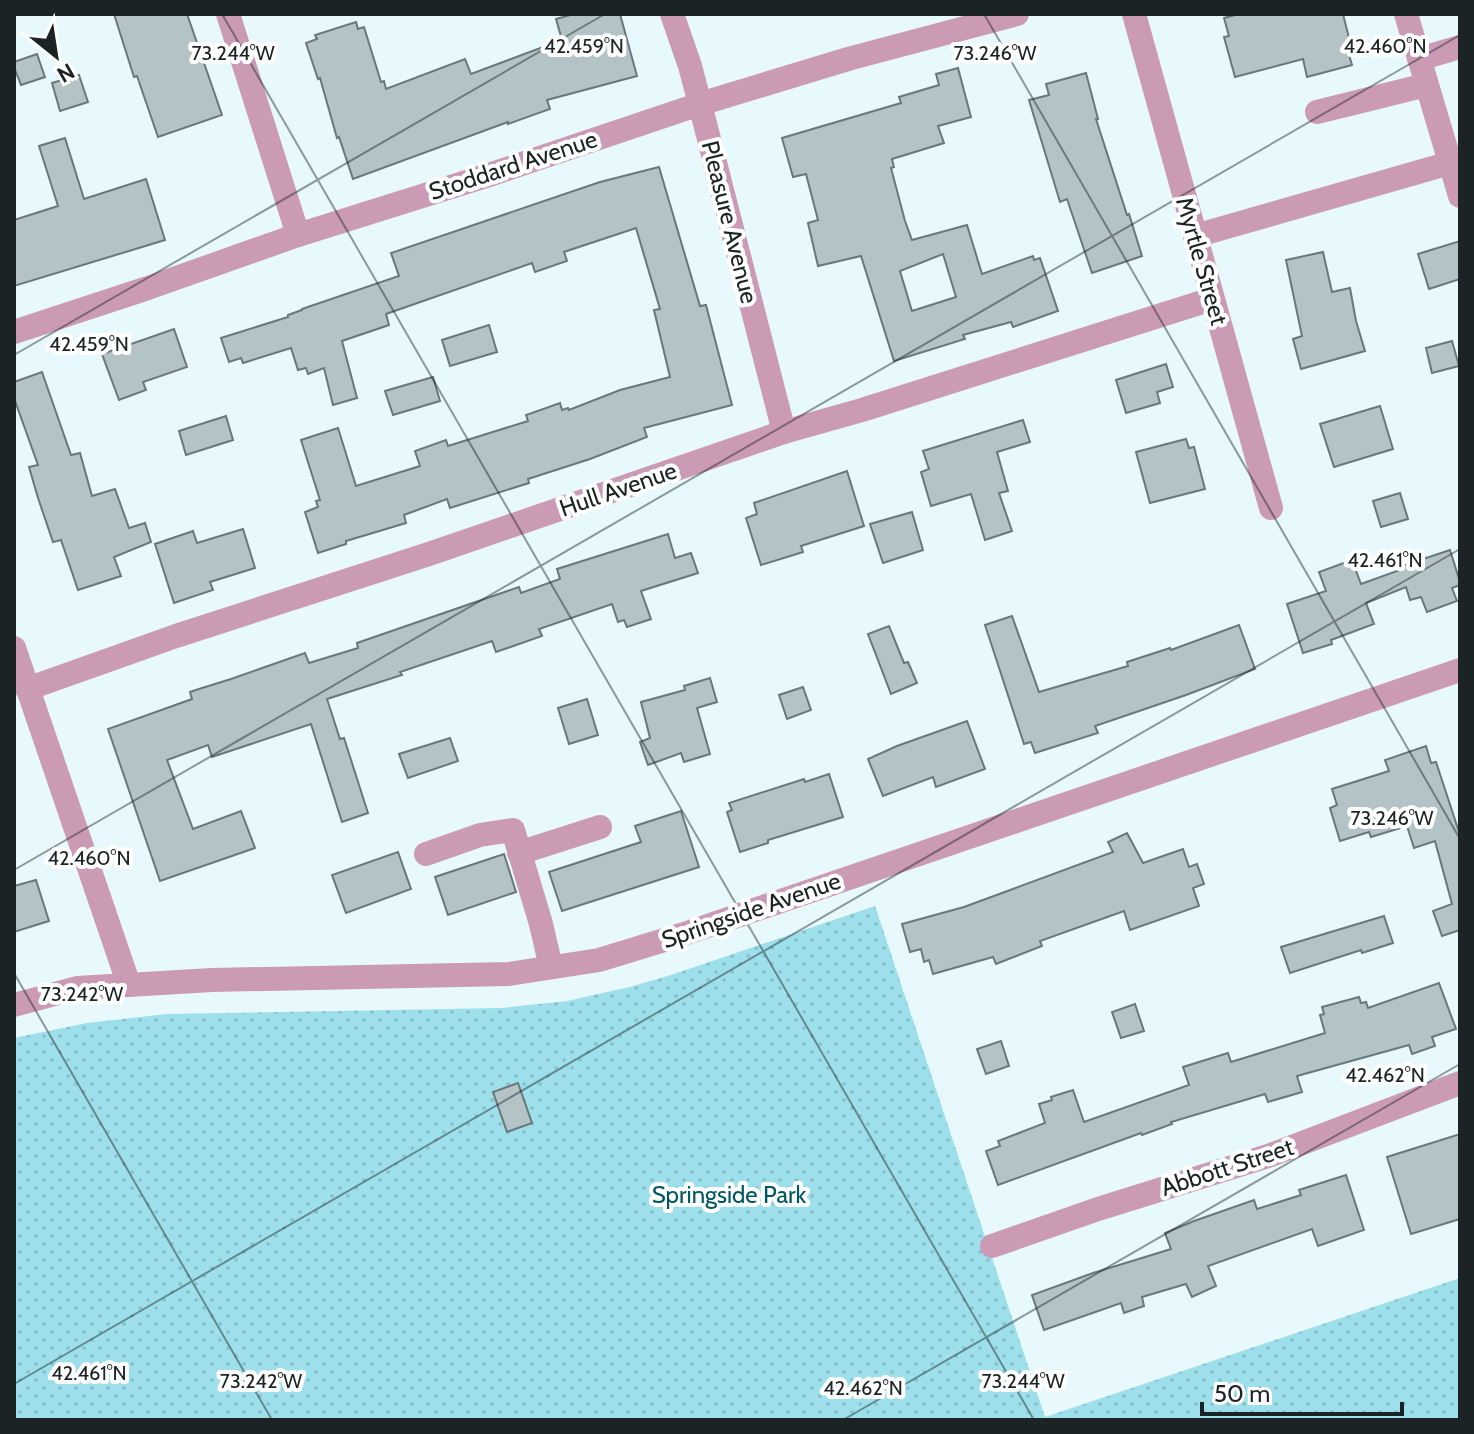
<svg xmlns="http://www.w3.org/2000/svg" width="1474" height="1434" viewBox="0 0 1474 1434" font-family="Cabin,sans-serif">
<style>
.park{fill:url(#park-dots)}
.building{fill:#b3c3c6;stroke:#69787b;stroke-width:2;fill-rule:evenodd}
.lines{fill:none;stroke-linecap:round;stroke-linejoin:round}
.minor{stroke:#cb9ab5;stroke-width:24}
.ticks{fill:none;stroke:#1c2324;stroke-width:2;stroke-opacity:0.45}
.labels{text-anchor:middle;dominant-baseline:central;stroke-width:8;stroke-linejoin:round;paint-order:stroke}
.street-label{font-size:24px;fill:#1c2324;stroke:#fff}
.park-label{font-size:24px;fill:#005761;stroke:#fff}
.ticks-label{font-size:20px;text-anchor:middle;fill:#1c2324;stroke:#fff;stroke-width:8;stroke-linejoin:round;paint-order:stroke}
</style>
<defs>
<pattern id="park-dots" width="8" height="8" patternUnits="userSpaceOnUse" patternTransform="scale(2)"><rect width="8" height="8" fill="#9ddfea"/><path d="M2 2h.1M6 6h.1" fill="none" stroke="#87bfc9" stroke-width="1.8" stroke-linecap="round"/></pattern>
</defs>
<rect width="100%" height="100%" fill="#e7f9fc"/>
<polygon class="park" points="875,906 1045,1417 1460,1278 1460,1420 14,1420 14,1038 87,1023 167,1014 502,1008 567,1001 630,987 671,975"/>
<g class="building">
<polygon points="114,14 187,14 222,115 158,137 137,76 134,77"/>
<polygon points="574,14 620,14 637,76 547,100 550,109 508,124 508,122 353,179 339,137 337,138 320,78 318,79 306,43 317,39 315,35 356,22 358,29 364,27 381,82 384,81 386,89 465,59 471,74 562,40 556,19"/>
<polygon points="1239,14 1343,14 1353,54 1349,55 1352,65 1307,77 1303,59 1235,77 1224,37 1229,36 1224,18"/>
<polygon points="37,54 45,77 21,85 14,67 14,62"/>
<path d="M958,68L971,117L938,126L944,143L892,159L894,167L891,168L905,221L912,240L967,225L982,274L1033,256L1034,260L1040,258L1058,311L1013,327L1011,322L963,335L965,339L894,361L861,256L818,266L808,223L818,220L806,174L793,177L782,138L901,103L899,97L939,85L936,74ZM943,254L956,297L912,311L900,271Z"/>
<polygon points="1086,73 1098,119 1096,119 1127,215 1129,214 1142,256 1092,273 1067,199 1060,202 1029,100 1049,95 1046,84"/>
<polygon points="79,75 88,102 60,111 52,83"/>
<polygon points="65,138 84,199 146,179 165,240 14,286 14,220 58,206 39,146"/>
<polygon points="659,167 700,306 706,305 732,405 644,428 647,437 590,459 528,479 529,483 450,508 447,499 404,515 406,523 346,541 346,544 318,553 305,512 318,507 316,501 320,500 301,440 338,428 356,486 420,466 415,451 446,440 448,446 528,421 526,415 560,403 562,410 568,408 569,410 620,390 670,377 654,310 660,309 636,228 564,252 567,261 535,272 532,263 386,314 389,325 342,341 357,398 333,405 324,368 308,374 306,368 298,370 291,348 243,363 241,358 229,362 221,338 288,317 288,315 302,310 302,309 399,276 391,253 600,182"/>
<polygon points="1460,241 1460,279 1429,289 1418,254"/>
<polygon points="1323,252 1332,292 1350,288 1356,321 1365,351 1301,369 1293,339 1302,336 1286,260"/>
<polygon points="489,325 497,352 450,366 442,340"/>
<polygon points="174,329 187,367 143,382 146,390 119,400 102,354"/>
<polygon points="1452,341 1459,366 1432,373 1426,348"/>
<polygon points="1166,364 1173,387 1157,392 1160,403 1126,413 1116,380"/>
<polygon points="42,372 71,455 80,453 92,496 115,489 129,528 145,523 151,542 114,557 121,576 78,590 61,540 53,542 38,498 29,467 38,465 14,398 14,382"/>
<polygon points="433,377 440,401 393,415 385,391"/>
<polygon points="1380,406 1393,449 1334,467 1320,424"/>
<polygon points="226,416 233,440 186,455 179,431"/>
<polygon points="1023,420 1030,442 997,452 1008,491 999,493 1012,531 985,540 971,494 931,506 921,472 929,469 923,451"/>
<polygon points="1186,439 1189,448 1194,447 1205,489 1150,503 1136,452"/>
<polygon points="847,471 864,526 801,546 803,552 761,565 746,518 757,514 754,503"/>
<polygon points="1400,493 1408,519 1381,527 1373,501"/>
<polygon points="912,512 923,550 883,563 870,524"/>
<polygon points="243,529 255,568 210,582 213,590 174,603 155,544 193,531 197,543"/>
<polygon points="668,534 675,558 691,553 698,573 641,591 651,619 627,627 624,620 618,622 612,604 539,629 542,636 496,652 492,641 400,672 402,675 327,699 340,739 344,738 368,813 342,822 311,724 212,757 208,745 167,760 193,829 241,811 255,848 160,881 108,729 192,699 190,692 202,688 231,679 305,653 309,663 358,648 357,643 519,587 521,593 560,579 557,569"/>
<polygon points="1450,550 1460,582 1460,585 1452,588 1457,601 1427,612 1421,597 1410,600 1406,587 1366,603 1374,624 1331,640 1332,644 1303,653 1287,604 1326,591 1319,572 1352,560 1361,584 1400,570 1399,567"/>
<polygon points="1012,616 1039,692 1128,666 1127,662 1170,648 1171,650 1239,625 1255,669 1186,695 1095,726 1098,733 1035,753 1031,742 1024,744 985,625"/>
<polygon points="889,626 904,663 908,662 917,683 891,694 868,634"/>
<polygon points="710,678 717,702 697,708 710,754 684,762 681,753 648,765 640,742 650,738 641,702 685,690 684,686"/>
<polygon points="803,687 811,710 787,719 779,695"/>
<polygon points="587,699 598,735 569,744 558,708"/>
<polygon points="967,721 985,769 936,787 933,777 883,796 868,759 897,746"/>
<polygon points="450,738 458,761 408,778 399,754"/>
<polygon points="1426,746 1431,763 1436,762 1460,835 1460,930 1442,936 1433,911 1452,904 1435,841 1414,848 1407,826 1371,837 1369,832 1340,841 1330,808 1337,805 1332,789 1389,771 1385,760"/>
<polygon points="829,774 843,817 768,840 768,843 740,852 727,812 732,810 729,803 804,779 805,782"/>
<polygon points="681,811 699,867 562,911 549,872 641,842 635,826"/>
<polygon points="1127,833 1143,863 1183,849 1189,867 1197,864 1204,884 1193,888 1199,906 1130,930 1124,911 1040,941 1042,946 996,964 993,957 933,974 929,960 924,962 921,949 910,952 902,924 964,907 1113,852 1108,842"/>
<polygon points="398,852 411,889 346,913 332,875"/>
<polygon points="504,854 516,892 448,915 435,877"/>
<polygon points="36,880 49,921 14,932 14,886"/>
<polygon points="1384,916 1393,943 1362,953 1361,950 1290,973 1281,947"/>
<polygon points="1439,983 1456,1029 1432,1037 1435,1046 1412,1054 1409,1045 1297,1076 1302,1092 1268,1102 1265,1094 1171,1122 1172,1124 1142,1135 1141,1133 998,1185 986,1151 1000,1146 998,1141 1045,1123 1039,1104 1052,1100 1051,1097 1073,1090 1084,1122 1189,1085 1183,1067 1228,1053 1231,1062 1325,1033 1320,1015 1324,1014 1322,1007 1359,997 1361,1003 1366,1002 1368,1008"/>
<polygon points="1135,1004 1144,1031 1121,1038 1112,1012"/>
<polygon points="1001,1041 1009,1066 986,1074 977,1049"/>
<polygon points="518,1083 532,1123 507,1132 493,1092"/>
<polygon points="1460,1134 1460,1219 1411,1234 1387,1157"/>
<polygon points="1346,1175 1364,1230 1318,1246 1312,1229 1208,1266 1216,1286 1192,1297 1186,1284 1142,1297 1144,1306 1124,1313 1121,1303 1044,1330 1032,1295 1093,1273 1171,1249 1165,1233 1194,1221 1254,1200 1257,1209 1301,1195 1299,1190"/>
</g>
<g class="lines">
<g class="minor">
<polyline points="228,14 298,235"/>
<polyline points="672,14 690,66 700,104 784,432"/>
<polyline points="1134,14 1271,508"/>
<polyline points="1406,14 1460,196"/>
<polyline points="1419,59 1460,47"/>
<polyline points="1317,112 1426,85"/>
<polyline points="1195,236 1450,163"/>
<polyline points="14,332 148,288 298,235 489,175 700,104 848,59 1017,14"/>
<polyline points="14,648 129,985"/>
<polyline points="27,689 176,636 429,554 784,432 862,410 1212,299"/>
<polyline points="519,853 600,827"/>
<polyline points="426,854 480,835 513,830 541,924 551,967"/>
<polyline points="14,1005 77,988 212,980 509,974 599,960 684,934 1460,670"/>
<polyline points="992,1246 1098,1209 1268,1156 1460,1083"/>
</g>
</g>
<path class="ticks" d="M222,14L1034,1420M984,14L1460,839M14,355L605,14M14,870L1460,35M14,973L272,1420M14,1384L1460,549M843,1420L1460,1064"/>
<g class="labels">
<g class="street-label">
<text transform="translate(513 165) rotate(-18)">Stoddard Avenue</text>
<text transform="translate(730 222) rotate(76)">Pleasure Avenue</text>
<text transform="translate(1202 261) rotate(74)">Myrtle Street</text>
<text transform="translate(618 489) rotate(-19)">Hull Avenue</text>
<text transform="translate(751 910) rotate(-19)">Springside Avenue</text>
<text transform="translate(1227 1167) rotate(-18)">Abbott Street</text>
</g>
<g class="park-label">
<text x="729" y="1194">Springside Park</text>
</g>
</g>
<g class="ticks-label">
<text x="1385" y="53">42.460°N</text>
<text x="584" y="53">42.459°N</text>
<text x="233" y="60">73.244°W</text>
<text x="995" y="60">73.246°W</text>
<text x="89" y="351">42.459°N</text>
<text x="1385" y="567">42.461°N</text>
<text x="1392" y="825">73.246°W</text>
<text x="89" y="865">42.460°N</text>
<text x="82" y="1001">73.242°W</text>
<text x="1385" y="1082">42.462°N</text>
<text x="89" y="1380">42.461°N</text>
<text x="261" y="1388">73.242°W</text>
<text x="1023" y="1388">73.244°W</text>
<text x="863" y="1395">42.462°N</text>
</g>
<rect width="1474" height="1434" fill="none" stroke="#1c2324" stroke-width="32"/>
<g transform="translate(56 56) rotate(150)" stroke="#ffffff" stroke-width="6" paint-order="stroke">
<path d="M0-6L14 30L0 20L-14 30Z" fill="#1c2324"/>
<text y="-12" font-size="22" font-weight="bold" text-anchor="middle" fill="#1c2324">N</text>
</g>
<path d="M1202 1402v12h200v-12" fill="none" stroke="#1c2324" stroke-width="4"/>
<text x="1214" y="1402" font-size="24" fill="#1c2324" stroke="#ffffff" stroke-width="6" paint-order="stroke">50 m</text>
</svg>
